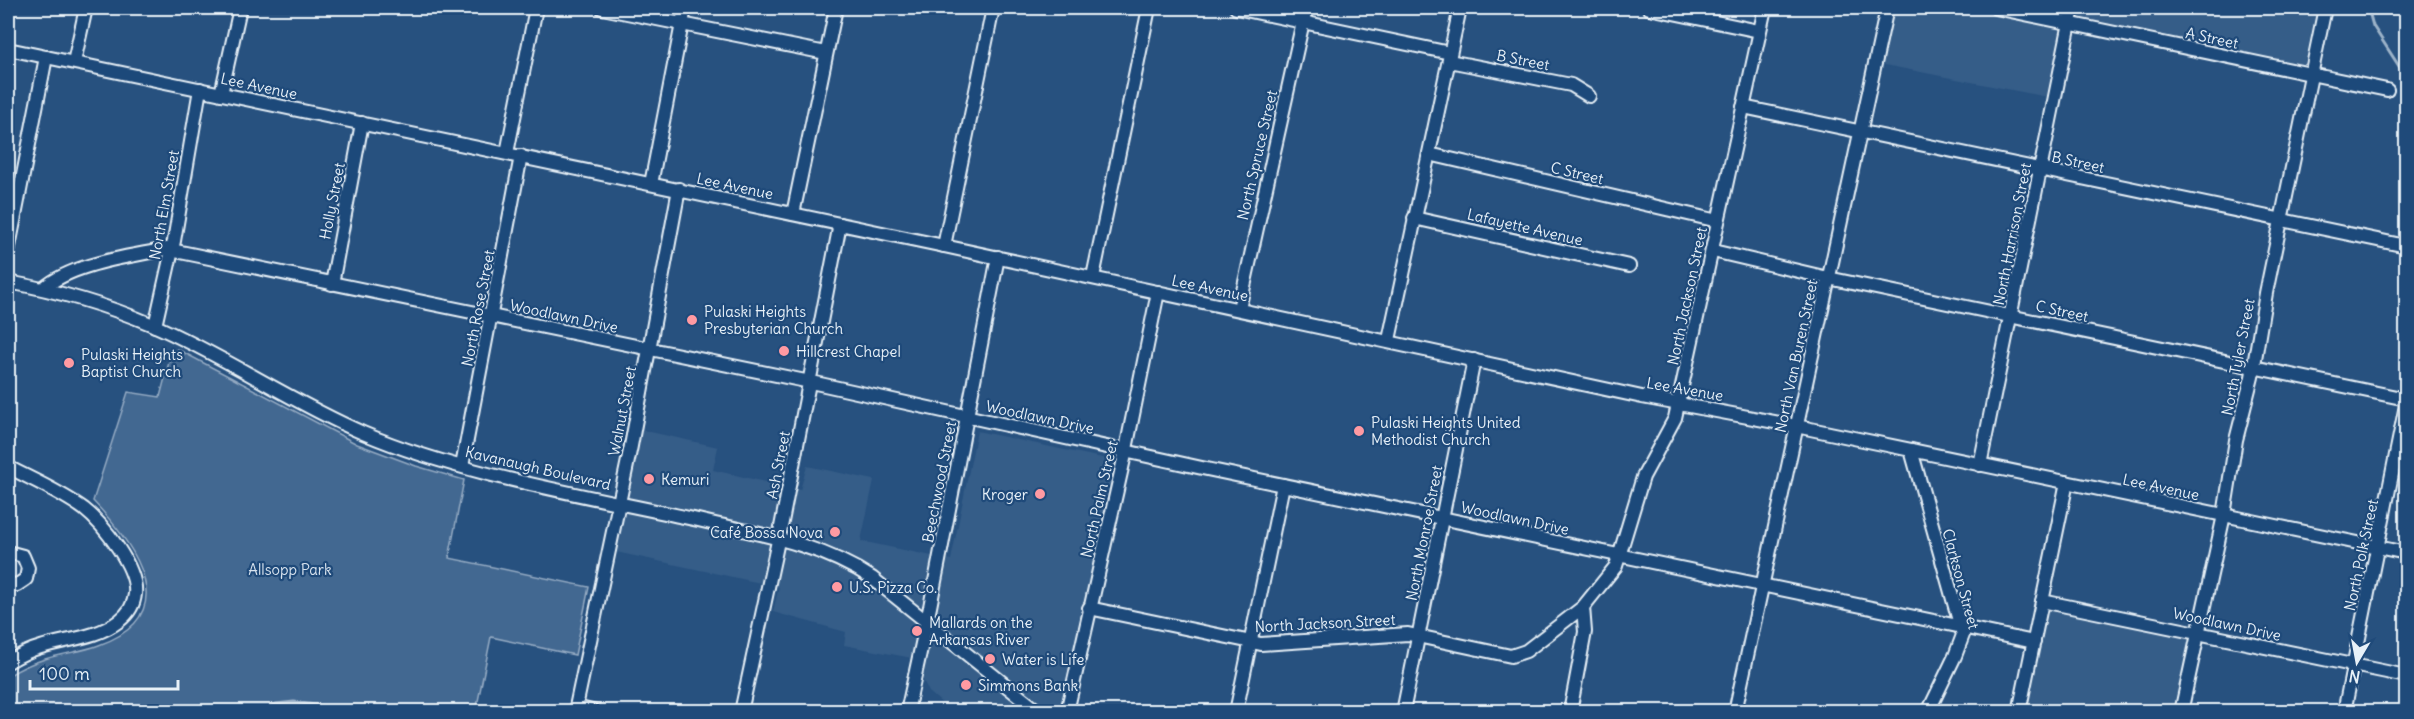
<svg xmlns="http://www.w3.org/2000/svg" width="2414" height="719" viewBox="0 0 2414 719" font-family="Delius,sans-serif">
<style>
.built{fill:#355d88}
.green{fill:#436891;stroke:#96acc4;stroke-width:1.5}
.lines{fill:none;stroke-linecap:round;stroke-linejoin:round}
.stream{stroke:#9db3c9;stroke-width:3}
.minor-casing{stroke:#e8f1f8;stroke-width:16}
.minor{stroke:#1f4a7a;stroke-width:12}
.poi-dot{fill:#ff9aa2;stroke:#1f4a7a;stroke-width:2}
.labels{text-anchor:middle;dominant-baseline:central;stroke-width:4.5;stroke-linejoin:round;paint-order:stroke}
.street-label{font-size:15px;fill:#e8f1f8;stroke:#1f4a7a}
.poi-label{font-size:15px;fill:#e8f1f8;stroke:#1f4a7a;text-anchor:start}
.park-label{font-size:15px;fill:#d8e3ee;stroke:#1f4a7a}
</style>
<rect width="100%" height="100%" fill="#27517f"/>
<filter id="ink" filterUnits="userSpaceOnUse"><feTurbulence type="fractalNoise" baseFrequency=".0167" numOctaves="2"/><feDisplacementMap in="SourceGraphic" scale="12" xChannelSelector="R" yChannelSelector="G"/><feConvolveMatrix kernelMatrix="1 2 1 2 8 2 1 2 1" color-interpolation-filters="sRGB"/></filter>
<g filter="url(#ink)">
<g class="built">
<polygon points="1894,8 1967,8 2061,29 2048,97 1880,64"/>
<polygon points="2026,8 2317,8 2304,67"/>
<polygon points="637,429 718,447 713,470 800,490 807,466 874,480 861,541 951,560 977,431 1116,461 1072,709 1084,711 951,711 929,692 912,658 844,645 846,632 773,612 779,587 616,552"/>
<polygon points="2048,610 2191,639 2176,711 2027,712"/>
</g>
<path class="green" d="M177,349L357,444L416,466L464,480L449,558L589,587L575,655L491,637L476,711H8V676C19,669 32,663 45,659C63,653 81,652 99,645C185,614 135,545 93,501L128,392L160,397L169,362Z"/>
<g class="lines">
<g class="stream">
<polyline points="2368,8 2373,26 2406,77"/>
<polyline points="262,712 276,704 294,702 363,712"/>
</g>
<defs>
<g id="minor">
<polyline points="602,8 826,53"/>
<polyline points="1236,8 1450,53"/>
<polyline points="1649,8 1759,31"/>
<polyline points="1996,8 2387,90"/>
<polyline points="8,49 944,246 1642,397 1796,426 2406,553"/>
<polyline points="1449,61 1571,85 1589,96"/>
<polyline points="74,62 86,8"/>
<polyline points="221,94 240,8"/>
<polyline points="1743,107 2406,246"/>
<polyline points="507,153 536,8"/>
<polyline points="1429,154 1718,221"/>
<polyline points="651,184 685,8"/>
<polyline points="793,214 836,8"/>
<polyline points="1414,218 1629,266"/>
<polyline points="944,246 993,8"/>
<polyline points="1713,251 1828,278 2406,399"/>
<polyline points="8,252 46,57"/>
<polyline points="1093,277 1149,8"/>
<path d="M8,282C58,291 106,305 153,325C225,356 291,402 363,433C464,476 590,496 698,520C758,534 819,543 872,578L1039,712"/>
<polyline points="332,284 362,123"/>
<path d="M44,288C73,263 129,257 166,249L820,384L1202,468L2034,642"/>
<polyline points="1239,309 1306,8"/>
<polyline points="155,326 174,241 200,89"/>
<polyline points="1389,340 1460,8"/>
<polyline points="1911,450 1963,635 1955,656 1928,712"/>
<polyline points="1980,465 2073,8"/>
<polyline points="462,466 521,156"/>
<path d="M8,467C33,480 61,492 84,509C103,524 138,568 135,594C134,605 128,614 119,621C97,638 67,639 41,647C30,650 18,656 8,662"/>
<polyline points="8,552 23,556 28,568 26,579 17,585 8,584"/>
<polyline points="2042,601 2406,676"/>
<polyline points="1089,608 1261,644 1408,634 1511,656 1526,651 1583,607 1616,566 1643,477 1675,418 1765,8"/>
<polyline points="596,712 576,707 631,446 679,189"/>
<polyline points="741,712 781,527 840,224"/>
<polyline points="907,712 930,607 998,257"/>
<polyline points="1067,712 1124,459 1158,292"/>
<polyline points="1236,712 1283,485"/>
<polyline points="1403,712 1474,360"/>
<polyline points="1570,712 1585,632 1583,607"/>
<polyline points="1735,712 1887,8"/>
<polyline points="2019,712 2067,482"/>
<polyline points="2181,712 2224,515 2236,440 2252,377 2266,293 2325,8"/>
<polyline points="2344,712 2406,405"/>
</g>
</defs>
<use href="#minor" class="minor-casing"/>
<use href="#minor" class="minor"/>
</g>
</g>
<g class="poi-dot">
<circle cx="692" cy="320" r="6"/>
<circle cx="784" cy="351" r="6"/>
<circle cx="69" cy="363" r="6"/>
<circle cx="1359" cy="431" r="6"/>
<circle cx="649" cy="479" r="6"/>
<circle cx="1040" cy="494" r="6"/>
<circle cx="835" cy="532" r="6"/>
<circle cx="837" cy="587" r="6"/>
<circle cx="917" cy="631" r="6"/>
<circle cx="990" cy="659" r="6"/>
<circle cx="966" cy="685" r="6"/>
</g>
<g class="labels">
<g class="street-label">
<text transform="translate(2212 38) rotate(12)">A Street</text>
<text transform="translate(1523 60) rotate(11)">B Street</text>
<text transform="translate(259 86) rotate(12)">Lee Avenue</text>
<text transform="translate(1257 155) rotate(-77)">North Spruce Street</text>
<text transform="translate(2078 162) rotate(12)">B Street</text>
<text transform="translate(1577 173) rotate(13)">C Street</text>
<text transform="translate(735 186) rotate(12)">Lee Avenue</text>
<text transform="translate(332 201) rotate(-79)">Holly Street</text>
<text transform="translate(164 205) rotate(-80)">North Elm Street</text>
<text transform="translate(1525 227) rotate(13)">Lafayette Avenue</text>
<text transform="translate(2012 234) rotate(-79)">North Harrison Street</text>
<text transform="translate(1210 288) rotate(12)">Lee Avenue</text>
<text transform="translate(1687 296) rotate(-78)">North Jackson Street</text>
<text transform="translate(478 308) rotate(-79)">North Rose Street</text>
<text transform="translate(2062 311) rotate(12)">C Street</text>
<text transform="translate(564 316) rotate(12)">Woodlawn Drive</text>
<text transform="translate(1796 356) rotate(-78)">North Van Buren Street</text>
<text transform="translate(2238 357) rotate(-79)">North Tyler Street</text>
<text transform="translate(1685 389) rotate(10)">Lee Avenue</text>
<text transform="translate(622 411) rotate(-79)">Walnut Street</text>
<text transform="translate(1040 417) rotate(12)">Woodlawn Drive</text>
<text transform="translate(778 465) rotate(-79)">Ash Street</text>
<text transform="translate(538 468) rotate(13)">Kavanaugh Boulevard</text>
<text transform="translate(939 482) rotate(-79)">Beechwood Street</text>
<text transform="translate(2161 487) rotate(12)">Lee Avenue</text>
<text transform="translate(1099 499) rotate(-77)">North Palm Street</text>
<text transform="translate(1515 518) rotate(12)">Woodlawn Drive</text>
<text transform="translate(1424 533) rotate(-79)">North Monroe Street</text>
<text transform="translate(2361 555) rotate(-78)">North Polk Street</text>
<text transform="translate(1961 579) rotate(75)">Clarkson Street</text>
<text transform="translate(1325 623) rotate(-3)">North Jackson Street</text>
<text transform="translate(2227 624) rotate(12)">Woodlawn Drive</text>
</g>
<g class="poi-label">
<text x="704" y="311">Pulaski Heights<tspan x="704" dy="17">Presbyterian Church</tspan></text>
<text x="796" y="351">Hillcrest Chapel</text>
<text x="81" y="354">Pulaski Heights<tspan x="81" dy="17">Baptist Church</tspan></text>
<text x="1371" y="422">Pulaski Heights United<tspan x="1371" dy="17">Methodist Church</tspan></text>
<text x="661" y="479">Kemuri</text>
<text x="1028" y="494" text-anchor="end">Kroger</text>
<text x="823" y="532" text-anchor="end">Café Bossa Nova</text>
<text x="849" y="587">U.S. Pizza Co.</text>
<text x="929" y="622">Mallards on the<tspan x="929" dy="17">Arkansas River</tspan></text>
<text x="1002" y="659">Water is Life</text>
<text x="978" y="685">Simmons Bank</text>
</g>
<g class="park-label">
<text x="290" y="569">Allsopp Park</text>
</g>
</g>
<rect width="2414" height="719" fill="none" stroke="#1f4a7a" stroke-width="30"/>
<rect x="15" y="15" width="2384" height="689" fill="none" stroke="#e8f1f8" stroke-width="2" filter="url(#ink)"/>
<g transform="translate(2357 662) rotate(190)" stroke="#1f4a7a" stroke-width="4.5" paint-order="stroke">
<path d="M0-4.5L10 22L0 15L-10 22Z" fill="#e8f1f8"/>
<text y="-9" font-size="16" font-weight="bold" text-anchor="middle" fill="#e8f1f8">N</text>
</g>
<path d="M30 680v9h148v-9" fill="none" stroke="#e8f1f8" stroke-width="3"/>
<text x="39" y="680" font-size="18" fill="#e8f1f8" stroke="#1f4a7a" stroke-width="4.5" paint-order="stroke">100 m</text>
</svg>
